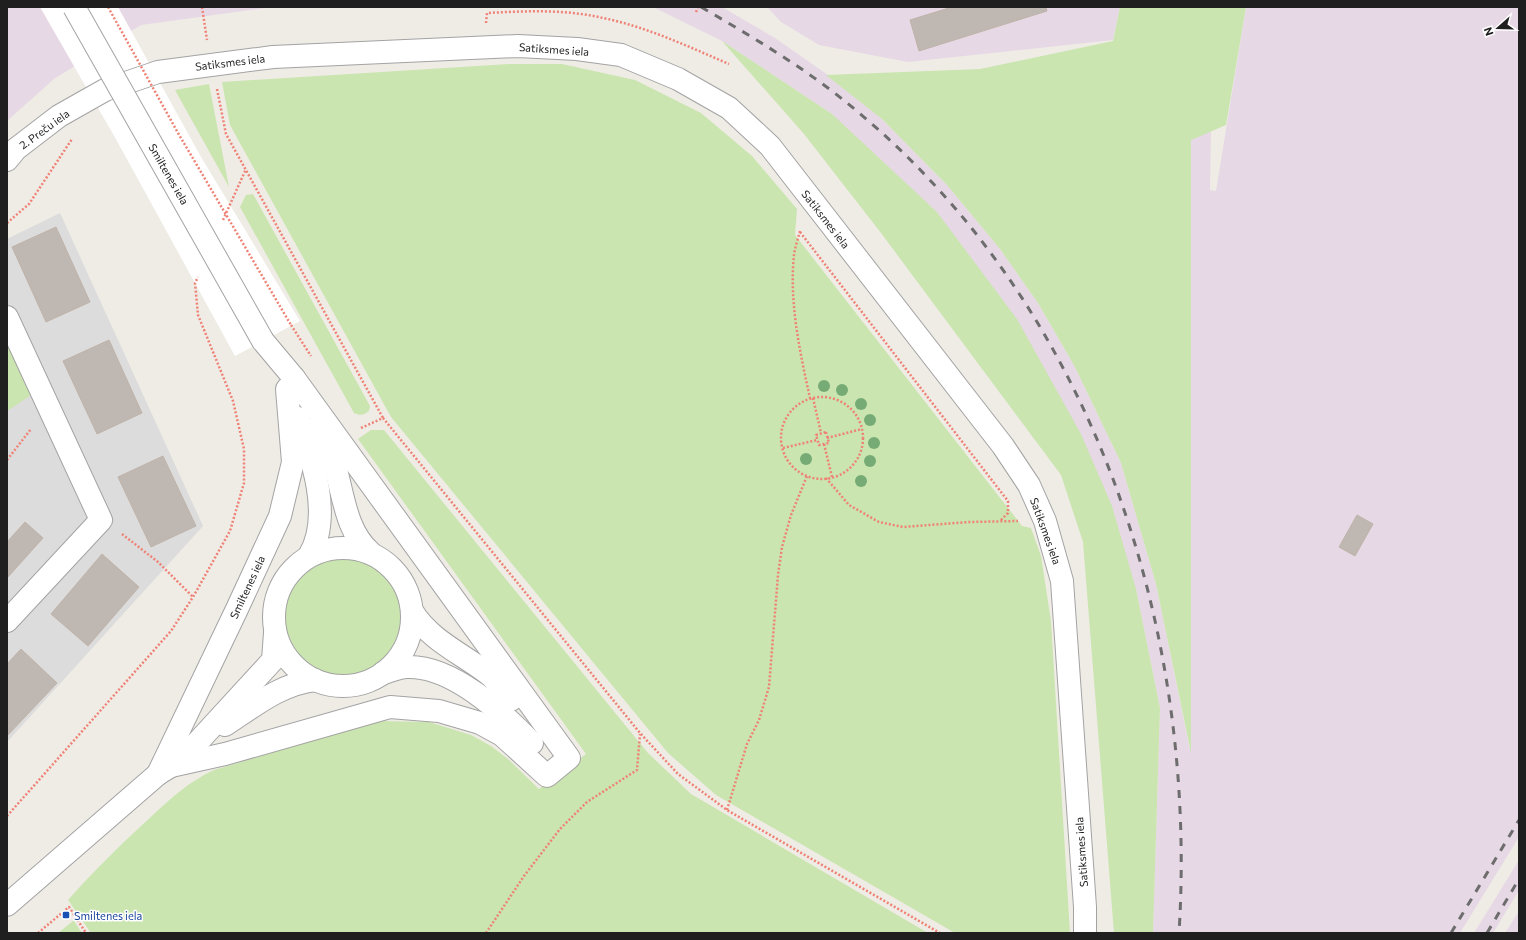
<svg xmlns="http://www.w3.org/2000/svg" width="1526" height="940" viewBox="0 0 1526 940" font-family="Commissioner,sans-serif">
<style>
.residential{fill:#dddcdc}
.industrial{fill:#e7d8e5}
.grass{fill:#cae5af}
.pier{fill:#fff}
.building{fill:#bfb8b2;stroke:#bfb3a9}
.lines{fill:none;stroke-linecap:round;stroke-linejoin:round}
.minor-casing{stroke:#a3a3a3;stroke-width:24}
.path{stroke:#ef8276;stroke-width:2.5;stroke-dasharray:2 2;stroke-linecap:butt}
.minor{stroke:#fff;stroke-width:22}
.rail{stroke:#6d6d6d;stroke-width:3;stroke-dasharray:8 8;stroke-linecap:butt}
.minor-bridge-casing{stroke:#a3a3a3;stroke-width:24;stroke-linecap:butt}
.path-bridge{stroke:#ef8276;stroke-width:2.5;stroke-dasharray:2 2;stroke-linecap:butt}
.minor-bridge{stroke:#fff;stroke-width:22}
.tree{fill:#77ab76}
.transit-dot{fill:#1a4fb4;stroke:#fff;stroke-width:1.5}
.labels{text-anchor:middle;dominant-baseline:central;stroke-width:3;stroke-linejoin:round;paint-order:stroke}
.street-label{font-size:11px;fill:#1f1f1f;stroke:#fff}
.transit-label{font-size:11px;fill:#164399;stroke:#fff;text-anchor:start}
</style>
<rect width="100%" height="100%" fill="#efece6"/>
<polygon class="residential" points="60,213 203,526 7,742 7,239"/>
<g class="industrial">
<polygon points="7,7 273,7 141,25 54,79 7,121"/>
<polygon points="653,7 722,7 775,38 828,75 882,119 947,185 1000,249 1038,303 1075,367 1121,463 1156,584 1190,750 1191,7 1213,7 1210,190 1216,191 1246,7 1519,7 1519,837 1460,933 1153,933 1160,708 1136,589 832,114 722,41"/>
<polygon points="767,7 1120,7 1113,40 908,62 819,45 781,22"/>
<polygon points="1519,860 1519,890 1493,933 1474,933"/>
<polygon points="1519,911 1519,933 1505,933"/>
</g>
<g class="grass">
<polygon points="1120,7 1246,7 1226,125 1191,140 1191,753 1156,584 1121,463 1075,367 1038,303 1000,249 947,185 882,119 826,75 980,69 1113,41"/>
<polygon points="722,41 832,114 937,212 1017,319 1081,434 1112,506 1136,589 1160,708 1153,933 1114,933 1083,542 1061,475 881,233 804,134"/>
<polygon points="509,64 562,64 635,80 701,113 752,156 797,209 795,235 1022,526 1031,528 1041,556 1051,621 1070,933 955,933 716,795 668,753 391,417 230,125 222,82"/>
<polygon points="209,84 229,187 175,90"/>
<path d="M253,194L370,406L369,411C364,415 361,416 354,413L240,207L246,195Z"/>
<polygon points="7,339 33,394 7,411"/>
<path d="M371,430H384L648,753L691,794L928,933H91L68,900C95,870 123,842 153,815C172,797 190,781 214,770L378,721L429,722L471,735L491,746L508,759L539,789L586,754L358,439Z"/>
<circle cx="342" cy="617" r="59"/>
<polygon points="74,921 82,933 58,933 73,921"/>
</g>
<polygon class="pier" points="40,7 118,7 201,157 300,321 235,356 117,141"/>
<g class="building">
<polygon points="952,7 1046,7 1047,11 919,51 910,20"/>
<polygon points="56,227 90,302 46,322 12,247"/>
<polygon points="109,340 142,413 97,434 63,361"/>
<polygon points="163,456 196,526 151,547 118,477"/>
<polygon points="1357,515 1373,524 1355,556 1339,547"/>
<polygon points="25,522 43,538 8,577 7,542"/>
<polygon points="102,554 139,587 88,646 51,614"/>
<polygon points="21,649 57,683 7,736 7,664"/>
</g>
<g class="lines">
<defs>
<g id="minor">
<polyline points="7,160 16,149 59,116 105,90 158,72 273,57 518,46 577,49 621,55 678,79 729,108 770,146 1003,446 1029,485 1045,521 1062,581 1085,907 1085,933"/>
<polyline points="7,317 101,520 7,621"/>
<polyline points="263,341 294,378 300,391"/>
<path d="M298,418C312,458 333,517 309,556"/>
<path d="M318,427C325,441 331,456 336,470C344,499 347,532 370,552"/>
<circle cx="343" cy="617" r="69"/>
<path d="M412,611C430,641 465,655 491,676C498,683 504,692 511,700"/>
<path d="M383,673C391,671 399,667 407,667C452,665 503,713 532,743"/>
<path d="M225,725C253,707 280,684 315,680"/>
<polyline points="171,766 225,754 390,707 439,711 480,723 502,735 547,776 569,758 294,378"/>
<polyline points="158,774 237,609 280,516 293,462 287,389"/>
<polyline points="7,905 158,774 171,766 195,745 273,660 275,633"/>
</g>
</defs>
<use href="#minor" class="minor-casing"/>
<g class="path">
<polyline points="202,7 207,40"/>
<polyline points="696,12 698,7"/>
<path d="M486,23L487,13C525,11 565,9 603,18C647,27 687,46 729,64"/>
<polyline points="217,89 226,134 383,418"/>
<polyline points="223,220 246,169"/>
<polyline points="7,223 29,204 72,139"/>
<path d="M800,231C798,239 795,247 794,255C789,302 800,353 810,398"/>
<polyline points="800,232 1008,501 1008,513 1000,521"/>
<polyline points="291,325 311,356"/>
<circle cx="822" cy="438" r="41"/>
<polyline points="813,398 821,433"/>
<polyline points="361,428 383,418 640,733 678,774 727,810 940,933"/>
<polygon points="826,432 829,443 819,445 816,435"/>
<polyline points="827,438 862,429"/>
<polyline points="824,444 832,477"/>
<polyline points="783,448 817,440"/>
<polyline points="7,460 31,429"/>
<polyline points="826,478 849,505 879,522 903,527 969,522 1018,521"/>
<polyline points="122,534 158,562 193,597"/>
<polyline points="727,810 747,744 759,720 769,687 778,575 782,547 791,515 807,476"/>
<polyline points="7,816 171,631 193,597 230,531 244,483 244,449 233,401 198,315 195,283 198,277"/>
<polyline points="38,933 69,907 86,933"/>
<polyline points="486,933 524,876 560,829 587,802 637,770 640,734"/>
</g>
<use href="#minor" class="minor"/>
<g class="rail">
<path d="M701,7C756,39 810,71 858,112C1095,310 1198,630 1179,933"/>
<polyline points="1451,933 1519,820"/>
<polyline points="1487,933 1519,879"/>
</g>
<defs>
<polyline id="minor-bridge" points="74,7 263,341"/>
</defs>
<use href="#minor-bridge" class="minor-bridge-casing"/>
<polyline class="path-bridge" points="108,7 178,133 291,325"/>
<use href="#minor-bridge" class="minor-bridge"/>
</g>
<g class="tree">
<circle cx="824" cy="386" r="6"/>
<circle cx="842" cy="390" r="6"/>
<circle cx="861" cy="404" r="6"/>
<circle cx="870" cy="420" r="6"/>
<circle cx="874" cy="443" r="6"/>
<circle cx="806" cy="459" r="6"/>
<circle cx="870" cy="461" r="6"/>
<circle cx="861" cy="481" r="6"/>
</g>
<rect class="transit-dot" x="62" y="911" width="8" height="8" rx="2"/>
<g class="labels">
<g class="street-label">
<text transform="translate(554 49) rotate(4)">Satiksmes iela</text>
<text transform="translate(230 62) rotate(-7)">Satiksmes iela</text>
<text transform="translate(44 129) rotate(-36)">2. Preču iela</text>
<text transform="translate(169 174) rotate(60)">Smiltenes iela</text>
<text transform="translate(826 219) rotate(52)">Satiksmes iela</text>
<text transform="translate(1046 531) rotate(70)">Satiksmes iela</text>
<text transform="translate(247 587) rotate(-65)">Smiltenes iela</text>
<text transform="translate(1081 852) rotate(-94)">Satiksmes iela</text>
</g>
<g class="transit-label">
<text x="74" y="915">Smiltenes iela</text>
</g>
</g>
<rect width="1526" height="940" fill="none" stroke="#1f1f1f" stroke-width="16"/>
<g transform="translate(1498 28) rotate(250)" stroke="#ffffff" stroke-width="3" paint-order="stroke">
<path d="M0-3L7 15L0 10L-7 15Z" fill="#1f1f1f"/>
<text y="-6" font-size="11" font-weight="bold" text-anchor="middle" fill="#1f1f1f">N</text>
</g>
</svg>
